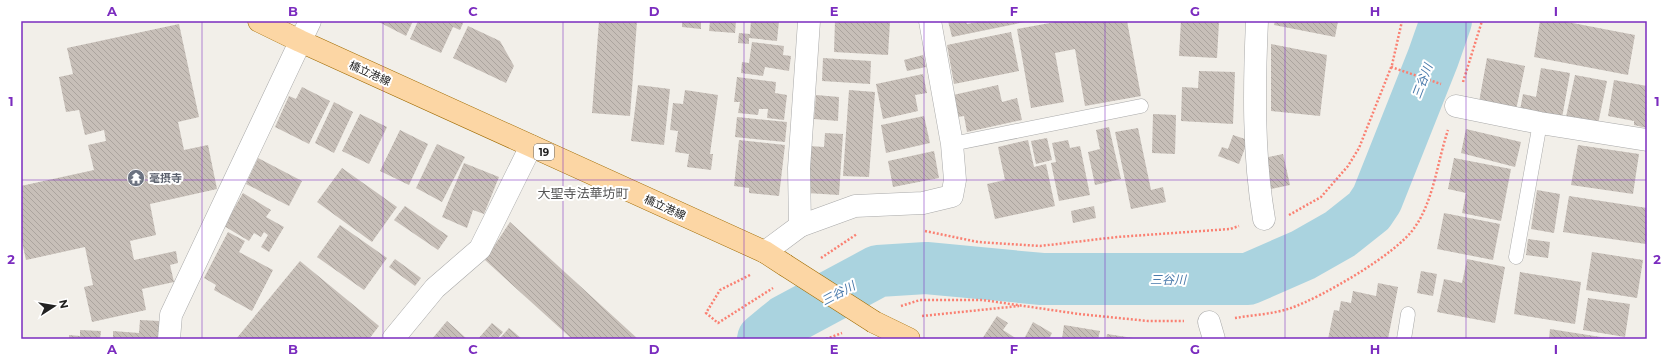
<svg xmlns="http://www.w3.org/2000/svg" width="1668" height="360" viewBox="0 0 1668 360" font-family="Montserrat,'Noto Sans JP',sans-serif">
<style>
.lines{fill:none;stroke-linecap:round;stroke-linejoin:round}
.river{stroke:#aad3df;stroke-width:52}
.building{fill:url(#building-back-hatch)}
.lane-casing{stroke:#a9a9a9;stroke-width:15}
.street-casing{stroke:#a9a9a9;stroke-width:23}
.primary-casing{stroke:#a06b00;stroke-width:23}
.path{stroke:#fa8072;stroke-width:2.5;stroke-dasharray:2 2;stroke-linecap:butt}
.lane{stroke:#fff;stroke-width:14}
.street{stroke:#fff;stroke-width:22}
.primary{stroke:#fcd6a4;stroke-width:22}
.primary-bridge-casing{stroke:#a06b00;stroke-width:23;stroke-linecap:butt}
.primary-bridge{stroke:#fcd6a4;stroke-width:22}
.grid{fill:none;stroke:#7b2cbf;stroke-width:1;stroke-opacity:0.55}
.labels{text-anchor:middle;dominant-baseline:central;stroke-width:4;stroke-linejoin:round;paint-order:stroke}
.shield{fill:#fff;stroke:#646464;stroke-width:1}
.shield-label{font-size:10px;font-weight:bold;fill:#222}
.street-label{font-size:11px;fill:#222;stroke:#fff}
.worship-label{font-size:11px;font-weight:bold;fill:#5b616d;stroke:#fff;text-anchor:start}
.water-label{font-size:12px;font-style:italic;fill:#4a7aab;stroke:#fff}
.quarter-label{font-size:13px;fill:#555;stroke:#fff}
.neatline{fill:none;stroke:#7b2cbf;stroke-width:1.5}
.grid-label{font-size:13px;text-anchor:middle;font-weight:bold;fill:#7b2cbf}
</style>
<defs>
<pattern id="building-back-hatch" width="6" height="6" patternUnits="userSpaceOnUse"><rect width="6" height="6" fill="#c7bfb8"/><path d="M-1 5l2 2M0 0l6 6M5-1l2 2" fill="none" stroke="#aba49e"/></pattern>
</defs>
<rect width="100%" height="100%" fill="#f2efe9"/>
<g class="lines">
<polyline class="river" points="763,339 785,321 878,271 926,268 1042,279 1248,279 1303,255 1340,234 1369,211 1377,199 1433,58 1446,21"/>
</g>
<g class="building">
<polygon points="377,21 413,21 406,36"/>
<polygon points="418,21 464,21 460,30 453,27 441,53 410,39"/>
<polygon points="599,21 637,21 630,116 592,113"/>
<polygon points="682,21 701,21 701,29 682,27"/>
<polygon points="710,21 736,21 735,33 709,31"/>
<polygon points="751,21 779,21 777,41 749,38 749,44 738,43 739,33 750,34"/>
<polygon points="835,21 890,21 888,55 834,52"/>
<polygon points="948,21 966,21 967,24 983,21 1025,22 952,37"/>
<polygon points="1061,21 1127,21 1141,96 1085,106 1075,49 1055,53 1064,102 1031,108 1017,29"/>
<polygon points="1181,21 1219,21 1217,58 1179,56"/>
<polygon points="1275,21 1338,21 1335,37 1274,25"/>
<polygon points="1540,21 1562,21 1635,35 1628,75 1534,57"/>
<polygon points="179,24 199,117 178,122 184,150 208,145 217,189 150,204 156,235 130,241 134,260 176,251 178,263 170,265 174,282 142,289 146,310 92,322 84,287 93,285 85,247 26,260 21,237 21,186 94,170 88,145 106,141 104,130 85,135 79,110 66,112 59,77 73,74 67,48"/>
<polygon points="468,26 500,41 514,66 506,83 453,58"/>
<polygon points="1011,32 1019,71 954,84 947,45"/>
<polygon points="752,42 784,46 783,55 791,56 789,71 765,67 763,76 741,73 742,62 749,63"/>
<polygon points="1271,44 1327,55 1320,116 1271,111"/>
<polygon points="923,55 926,67 907,71 904,60"/>
<polygon points="823,58 871,61 870,84 822,81"/>
<polygon points="1487,58 1525,66 1516,110 1479,102"/>
<polygon points="1541,68 1570,73 1562,118 1520,110 1523,94 1536,97"/>
<polygon points="1199,71 1235,72 1233,124 1181,121 1182,87 1198,88"/>
<polygon points="923,74 927,93 915,95 918,111 883,119 876,84"/>
<polygon points="1575,75 1607,81 1598,124 1566,117"/>
<polygon points="737,77 776,82 775,93 787,95 784,120 767,118 768,109 759,109 758,115 738,113 740,102 734,102"/>
<polygon points="1614,80 1647,86 1647,128 1634,125 1634,121 1608,116"/>
<polygon points="638,85 670,89 664,145 631,141"/>
<polygon points="998,85 1002,102 1017,98 1022,120 967,132 964,116 958,117 953,95"/>
<polygon points="302,87 330,101 309,144 275,127 289,96 296,99"/>
<polygon points="685,90 718,95 710,154 713,154 711,170 687,167 689,154 675,152 678,131 670,130 673,103 683,104"/>
<polygon points="849,90 875,92 869,177 843,176"/>
<polygon points="816,95 839,97 838,121 814,119"/>
<polygon points="334,102 353,112 334,153 315,143"/>
<polygon points="360,114 387,127 369,164 342,151"/>
<polygon points="1153,114 1176,115 1175,154 1152,153"/>
<polygon points="924,116 930,143 886,153 881,125"/>
<polygon points="737,117 787,122 785,142 735,137"/>
<polygon points="1109,127 1121,179 1095,185 1088,152 1100,149 1096,130"/>
<polygon points="1138,128 1151,190 1163,187 1166,202 1131,209 1115,132"/>
<polygon points="1466,129 1521,142 1515,167 1461,153"/>
<polygon points="400,130 428,144 409,185 380,171"/>
<polygon points="825,133 843,134 839,195 807,193 809,146 824,147"/>
<polygon points="1233,135 1248,140 1239,164 1218,156 1222,147 1228,149"/>
<polygon points="1047,138 1052,160 1036,164 1031,141"/>
<polygon points="739,140 785,145 779,196 749,193 749,188 734,186"/>
<polygon points="1028,140 1034,167 1046,164 1055,206 995,219 987,184 1005,180 998,147"/>
<polygon points="1068,140 1070,148 1080,146 1090,195 1059,201 1051,163 1056,162 1052,143"/>
<polygon points="437,144 465,157 442,202 416,188"/>
<polygon points="1578,145 1639,154 1633,194 1571,185"/>
<polygon points="934,151 939,178 893,187 888,161"/>
<polygon points="1283,154 1290,185 1271,189 1264,158"/>
<polygon points="258,158 302,181 289,206 246,184"/>
<polygon points="1454,158 1511,169 1501,221 1462,213 1466,193 1448,189"/>
<polygon points="464,163 499,177 484,214 473,210 467,228 442,217"/>
<polygon points="342,168 397,207 372,242 317,202"/>
<polygon points="1537,190 1560,194 1554,233 1531,229"/>
<polygon points="243,193 271,210 266,217 284,227 269,252 261,247 268,235 264,232 261,237 254,233 249,241 224,226"/>
<polygon points="1569,196 1647,208 1646,244 1563,232"/>
<polygon points="405,206 448,236 438,250 394,220"/>
<polygon points="1094,206 1096,218 1073,223 1071,211"/>
<polygon points="1444,213 1500,224 1493,260 1437,249"/>
<polygon points="510,222 638,339 572,339 485,260"/>
<polygon points="340,225 387,258 364,290 317,257"/>
<polygon points="228,232 245,241 239,252 273,270 252,311 214,290 216,285 204,278"/>
<polygon points="1528,239 1550,242 1548,258 1526,255"/>
<polygon points="1592,252 1643,260 1637,298 1586,290"/>
<polygon points="395,259 421,278 415,286 389,267"/>
<polygon points="1467,259 1505,267 1495,323 1437,312 1444,279 1462,283"/>
<polygon points="300,261 379,326 369,339 236,339"/>
<polygon points="1421,271 1437,274 1433,296 1417,293"/>
<polygon points="1520,272 1581,282 1575,324 1514,314"/>
<polygon points="1378,283 1398,287 1388,339 1328,339 1334,310 1339,311 1341,301 1351,303 1353,291 1376,296"/>
<polygon points="1588,298 1630,304 1625,337 1583,330"/>
<polygon points="997,316 1008,323 1003,330 1017,339 982,339"/>
<polygon points="140,320 160,321 158,339 113,339 113,331 139,333"/>
<polygon points="447,321 467,339 432,339"/>
<polygon points="1033,322 1052,333 1049,339 1024,339"/>
<polygon points="492,323 503,332 497,339 478,339"/>
<polygon points="1064,325 1100,331 1098,339 1062,339"/>
<polygon points="509,328 522,339 499,339"/>
<polygon points="1550,329 1607,338 1607,339 1549,339"/>
<polygon points="80,330 101,331 100,339 69,339 69,335 80,336"/>
<polygon points="1107,334 1133,338 1133,339 1106,339"/>
</g>
<g class="lines">
<defs>
<g id="lane">
<polyline points="952,144 1141,106"/>
<polyline points="1516,257 1540,123"/>
<polyline points="1404,339 1408,314"/>
</g>
<g id="street">
<path d="M1257,21C1254,87 1253,154 1264,219"/>
<polyline points="1456,106 1540,123 1647,140"/>
<polyline points="800,226 855,206 923,203 952,196 955,180 952,144 930,21"/>
<polyline points="765,252 800,226 799,168 809,21"/>
<polyline points="1209,322 1214,339"/>
<polyline points="169,339 171,315 310,21"/>
<polyline points="393,339 435,288 480,249 531,146"/>
</g>
<g id="primary">
<polyline points="259,21 300,41 765,252 785,265"/>
<polyline points="874,322 909,339"/>
</g>
</defs>
<use href="#lane" class="lane-casing"/>
<use href="#street" class="street-casing"/>
<use href="#primary" class="primary-casing"/>
<g class="path">
<polyline points="1391,67 1441,84"/>
<polyline points="1463,82 1482,21"/>
<polyline points="1289,215 1321,197 1348,166 1359,148 1392,65 1402,21"/>
<polyline points="925,231 978,242 1040,246 1117,237 1230,229 1239,226"/>
<polyline points="821,258 857,234"/>
<polyline points="750,275 720,290 706,313 718,323 773,288"/>
<polyline points="901,306 920,300 983,300 1079,314 1148,321 1184,321"/>
<polyline points="922,316 1019,306"/>
<path d="M1235,318C1253,315 1274,314 1291,308C1322,297 1397,254 1415,227C1434,199 1437,163 1448,130"/>
<polyline points="826,339 842,333"/>
</g>
<use href="#lane" class="lane"/>
<use href="#street" class="street"/>
<use href="#primary" class="primary"/>
<defs>
<polyline id="primary-bridge" points="785,265 874,322"/>
</defs>
<use href="#primary-bridge" class="primary-bridge-casing"/>
<use href="#primary-bridge" class="primary-bridge"/>
</g>
<path class="grid" d="M202,21V339M383,21V339M563,21V339M744,21V339M924,21V339M1105,21V339M1285,21V339M1466,21V339M21,180H1647"/>
<defs>
<symbol id="temple-disc" viewBox="-11 -11 22 22"><circle r="9.5" fill="#6b7280" stroke="#fff"/><path d="M0-6L5-2H3V0L6.5 2.5H4V6H1.5V3h-3V6H-4V2.5H-6.5L-3 0V-2H-5Z" fill="#fff"/></symbol>
</defs>
<g fill-rule="evenodd">
<use href="#temple-disc" x="126" y="168" width="20" height="20"/>
</g>
<g class="labels">
<rect class="shield" x="534" y="144" width="20" height="16" rx="3"/>
<g class="shield-label">
<text x="544" y="152">19</text>
</g>
<g class="street-label">
<text transform="translate(370 73) rotate(24)">橋立港線</text>
<text transform="translate(665 207) rotate(24)">橋立港線</text>
</g>
<g class="worship-label">
<text x="149" y="178">毫摂寺</text>
</g>
<g class="water-label">
<text transform="translate(1422 81) rotate(-69)">三谷川</text>
<text x="1168" y="279">三谷川</text>
<text transform="translate(838 293) rotate(-28)">三谷川</text>
</g>
<g class="quarter-label">
<text x="583" y="193">大聖寺法華坊町</text>
</g>
</g>
<rect width="1668" height="360" fill="none" stroke="#ffffff" stroke-width="44"/>
<g transform="translate(54 306) rotate(78)" stroke="#ffffff" stroke-width="3" paint-order="stroke">
<path d="M0-3L7 15L0 10L-7 15Z" fill="#222222"/>
<text y="-6" font-size="11" font-weight="bold" text-anchor="middle" fill="#222222">N</text>
</g>
<rect x="22" y="22" width="1624" height="316" class="neatline"/>
<g class="grid-label">
<text x="112" y="16">A</text>
<text x="293" y="16">B</text>
<text x="473" y="16">C</text>
<text x="654" y="16">D</text>
<text x="834" y="16">E</text>
<text x="1014" y="16">F</text>
<text x="1195" y="16">G</text>
<text x="1375" y="16">H</text>
<text x="1556" y="16">I</text>
<text x="11" y="106">1</text>
<text x="1657" y="106">1</text>
<text x="11" y="264">2</text>
<text x="1657" y="264">2</text>
<text x="112" y="354">A</text>
<text x="293" y="354">B</text>
<text x="473" y="354">C</text>
<text x="654" y="354">D</text>
<text x="834" y="354">E</text>
<text x="1014" y="354">F</text>
<text x="1195" y="354">G</text>
<text x="1375" y="354">H</text>
<text x="1556" y="354">I</text>
</g>
</svg>
